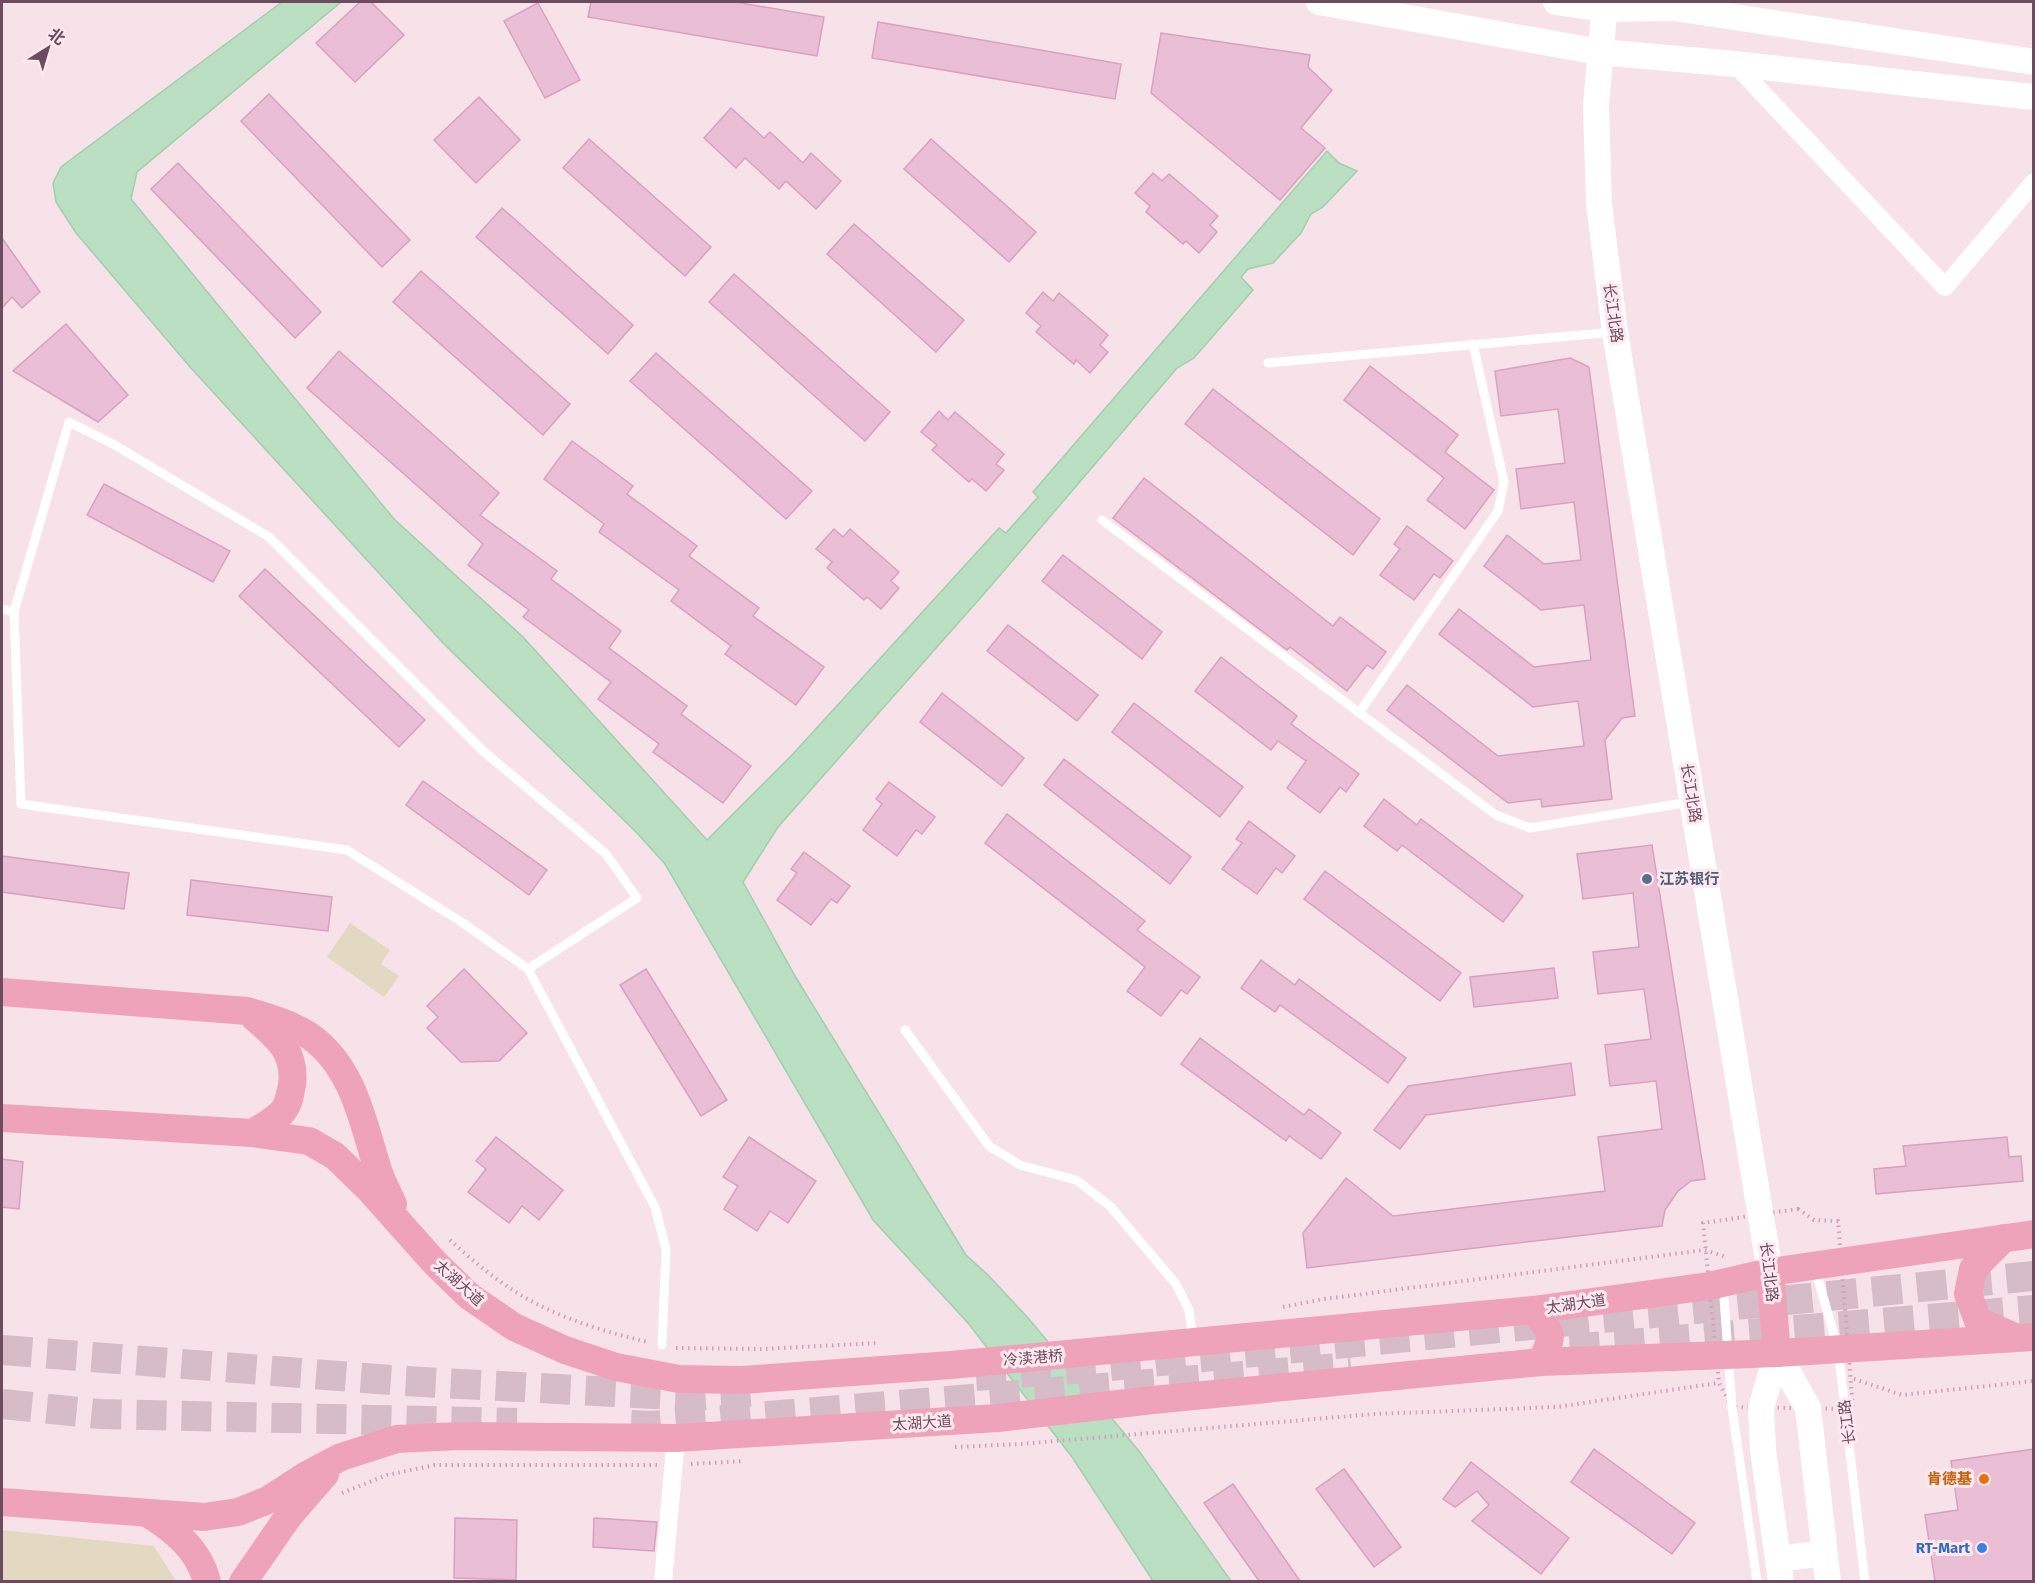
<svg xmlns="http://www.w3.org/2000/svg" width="2035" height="1583" viewBox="0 0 2035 1583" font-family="'Fira Sans','Noto Sans SC',sans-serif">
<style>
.green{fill:#e3d9c3}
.water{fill:#badfc2;stroke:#a2cfac;stroke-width:1.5}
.building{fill:#eabed5;stroke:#daa0c0;stroke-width:1.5}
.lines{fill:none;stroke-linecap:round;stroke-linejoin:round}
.trunk-tunnel{stroke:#d5bcc6;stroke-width:30;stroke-dasharray:30 15;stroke-linecap:butt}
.path{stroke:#cea1ba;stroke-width:4;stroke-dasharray:1.5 4.5;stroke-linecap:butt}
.service{stroke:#fff;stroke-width:9}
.minor{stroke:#fff;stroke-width:18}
.secondary{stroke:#fff;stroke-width:26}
.primary{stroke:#efa3ba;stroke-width:28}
.service-dot{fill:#5c6f8a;stroke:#fce8ee;stroke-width:2}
.food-dot{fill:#e8710a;stroke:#fce8ee;stroke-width:2}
.shop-dot{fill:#3f7fe0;stroke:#fce8ee;stroke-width:2}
.labels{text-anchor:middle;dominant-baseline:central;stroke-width:6;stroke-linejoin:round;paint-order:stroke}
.street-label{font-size:15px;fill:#6c4c5f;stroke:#fce8ee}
.service-label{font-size:15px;font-weight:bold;fill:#4e5e75;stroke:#fce8ee;text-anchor:start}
.food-label{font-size:15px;font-weight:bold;fill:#c56008;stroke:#fce8ee;text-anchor:end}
.shop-label{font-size:15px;font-weight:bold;fill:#366cbe;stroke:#fce8ee;text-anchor:end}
</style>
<rect width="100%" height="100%" fill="#f8e2e9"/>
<g class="green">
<polygon points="350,923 390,950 381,964 399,976 384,997 327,957"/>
<polygon points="2,1530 154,1546 176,1581 2,1581"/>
</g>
<polygon class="water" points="282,2 341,2 137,172 131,199 394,519 523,637 707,840 792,755 999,528 1006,533 1038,497 1033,492 1327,151 1339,163 1357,171 1323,207 1311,214 1301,233 1273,263 1248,269 1241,277 1253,290 1194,358 1177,368 990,587 778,827 743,882 795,976 966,1255 988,1275 1029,1319 1139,1451 1231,1581 1153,1581 1072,1457 968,1323 873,1220 665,864 637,833 443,643 190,367 76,233 56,202 53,183 61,167"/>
<g class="building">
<polygon points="360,2 371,2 404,35 355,82 316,43"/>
<polygon points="591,2 735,2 824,17 817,56 588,17"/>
<polygon points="538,3 580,80 545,98 504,21"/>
<polygon points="878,22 1121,64 1115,99 872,58"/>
<polygon points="1161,33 1310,55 1308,67 1332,90 1301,128 1325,148 1280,200 1151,93"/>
<polygon points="269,94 410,240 382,267 241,121"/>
<polygon points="479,97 520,140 476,183 434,140"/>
<polygon points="731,108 764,138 770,132 803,163 811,153 841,181 816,209 786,181 779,189 745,158 736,168 704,138"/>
<polygon points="589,139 711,247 685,276 563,168"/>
<polygon points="931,139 1036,232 1009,262 904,169"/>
<polygon points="178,163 321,312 295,338 151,189"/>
<polygon points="1153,173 1162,181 1169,174 1218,216 1210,225 1217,232 1199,253 1186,241 1183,244 1146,212 1150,206 1135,193"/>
<polygon points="502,208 633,325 608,354 476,237"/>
<polygon points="854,224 964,320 936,352 827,254"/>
<polygon points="2,238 40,292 22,308 12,297 2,308"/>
<polygon points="421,271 570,404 543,435 393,302"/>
<polygon points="734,274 890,412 865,441 709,302"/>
<polygon points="1043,292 1053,301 1059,293 1108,335 1100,345 1108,352 1090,373 1076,360 1074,364 1036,332 1041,326 1026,313"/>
<polygon points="66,324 128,395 98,422 13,371"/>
<polygon points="339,351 499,493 480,515 557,571 551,579 621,631 609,648 687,706 681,714 751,766 723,803 653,752 659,744 598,699 611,682 523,617 529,610 468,565 483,544 307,388"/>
<polygon points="656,353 812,491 786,519 630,381"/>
<polygon points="1570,358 1589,367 1635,716 1622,718 1605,740 1612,799 1542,807 1541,799 1508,803 1387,710 1407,685 1498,756 1584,746 1578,701 1533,707 1439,634 1459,609 1534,667 1591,660 1584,605 1541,610 1484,566 1507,535 1544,564 1581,560 1574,502 1521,509 1516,469 1565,463 1558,409 1501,416 1495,371"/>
<polygon points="1370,366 1458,435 1445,452 1494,490 1465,529 1427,500 1444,478 1344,400"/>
<polygon points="1213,389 1380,519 1353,555 1185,424"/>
<polygon points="939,411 948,420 955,412 1004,454 996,464 1004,470 986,491 972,479 969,482 932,450 937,445 921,432"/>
<polygon points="572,441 633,486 627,494 697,546 689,556 759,608 753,616 824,667 796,705 725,654 731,646 671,601 679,590 599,532 604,524 544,479"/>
<polygon points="1144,478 1333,626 1340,617 1386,652 1373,669 1367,665 1347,691 1290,647 1287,650 1113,518"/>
<polygon points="104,484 230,551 213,582 87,515"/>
<polygon points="1407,526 1453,561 1440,578 1434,574 1414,600 1380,575 1400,549 1394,544"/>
<polygon points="834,529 843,537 850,529 899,572 891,581 899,588 881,609 867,597 864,600 827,568 832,562 816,549"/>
<polygon points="1063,555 1162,632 1142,659 1042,581"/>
<polygon points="265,569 425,720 399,747 239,596"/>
<polygon points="1008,625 1098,695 1077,721 987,651"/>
<polygon points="1221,657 1297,716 1291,724 1359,774 1346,792 1340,787 1320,813 1287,788 1306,761 1278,741 1271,750 1195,691"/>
<polygon points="942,693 1024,758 1002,786 920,722"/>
<polygon points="1134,703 1243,787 1220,817 1112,732"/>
<polygon points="1064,759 1191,857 1170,884 1044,785"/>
<polygon points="423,781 547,870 529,895 406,805"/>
<polygon points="889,782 935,817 922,834 916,830 897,856 863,830 882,804 876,799"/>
<polygon points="1384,799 1417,825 1421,819 1523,896 1503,922 1402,845 1397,851 1364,826"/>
<polygon points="1007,814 1145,921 1137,930 1200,977 1187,994 1181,990 1161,1016 1127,991 1145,967 985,843"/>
<polygon points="1249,821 1295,856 1282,873 1276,868 1257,894 1222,869 1242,843 1236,839"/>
<polygon points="1652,845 1705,1179 1691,1181 1678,1191 1665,1210 1662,1226 1307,1268 1303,1233 1346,1178 1393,1216 1605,1191 1598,1137 1662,1129 1656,1081 1610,1086 1605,1045 1651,1039 1644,989 1598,994 1593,952 1639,947 1633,893 1583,899 1577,854"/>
<polygon points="804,852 850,886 837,903 831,899 811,925 777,900 797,873 791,869"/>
<polygon points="2,856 129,873 124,909 2,892"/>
<polygon points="1325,871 1461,973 1440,1001 1304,899"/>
<polygon points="191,880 332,897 328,931 187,915"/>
<polygon points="1261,960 1295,985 1299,979 1406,1058 1388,1083 1280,1005 1275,1012 1241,988"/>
<polygon points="1554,968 1558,998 1474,1007 1470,977"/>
<polygon points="464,969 527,1033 499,1061 461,1062 427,1028 438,1017 427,1006"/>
<polygon points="646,969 727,1100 701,1116 620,985"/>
<polygon points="1200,1038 1304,1115 1309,1109 1341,1133 1321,1159 1289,1136 1286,1141 1181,1064"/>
<polygon points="1571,1063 1575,1095 1426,1115 1400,1149 1374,1130 1408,1086"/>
<polygon points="496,1137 563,1190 539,1220 522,1206 509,1223 468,1192 486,1169 476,1161"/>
<polygon points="749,1137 816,1181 788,1223 770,1211 757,1231 724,1209 738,1186 723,1177"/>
<polygon points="2007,1137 2009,1157 2021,1156 2023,1181 1876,1194 1874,1169 1906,1166 1903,1146"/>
<polygon points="2,1159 23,1162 19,1209 2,1207"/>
<polygon points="1594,1449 1695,1523 1672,1554 1571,1482"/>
<polygon points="2034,1449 2034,1581 1935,1581 1925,1515 1958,1510 1951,1461"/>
<polygon points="1471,1462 1569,1538 1541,1574 1472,1521 1489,1505 1477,1491 1455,1507 1443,1499"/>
<polygon points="1344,1469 1401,1547 1374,1567 1316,1489"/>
<polygon points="1233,1484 1300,1581 1259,1581 1204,1503"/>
<polygon points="455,1518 517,1520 516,1580 454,1578"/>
<polygon points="594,1518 657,1522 654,1551 593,1547"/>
</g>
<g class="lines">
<g class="trunk-tunnel">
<polyline points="1570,1349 2034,1310"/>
<polyline points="2,1350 404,1381 693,1396 758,1391"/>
<polyline points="976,1376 1100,1367 2034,1276"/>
<polyline points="2,1404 100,1414 517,1423"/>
<polyline points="631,1425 650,1426 1351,1367"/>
</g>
<g class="path">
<polygon points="1798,1209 1814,1220 1838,1221 1853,1409 1732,1407 1719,1383 1703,1223"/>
<path d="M450,1240C477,1265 509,1291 543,1307C576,1323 613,1334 648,1342"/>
<polyline points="1283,1307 1324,1299 1705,1250 1726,1257"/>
<polyline points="676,1348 762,1349 878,1343"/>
<polyline points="1854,1379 1902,1395 2034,1381"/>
<polyline points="955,1447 1021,1444 1374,1414 1557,1407 1718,1383"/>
<polyline points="691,1464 744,1461"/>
<polyline points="342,1493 387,1475 435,1465 657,1465"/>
</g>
<g class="service">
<polyline points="1268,363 1615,332"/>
<polyline points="1102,520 1496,815 1530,828 1690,802"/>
<polyline points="2,609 14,612 21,804 347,850 463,923 528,969 655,1207 666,1249 662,1345"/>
<polyline points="14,612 69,422 113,444 269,537 483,751 606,854 637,898 528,969"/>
<polyline points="1359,713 1498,511 1504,482 1473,344"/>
<polyline points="905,1030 989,1146 1020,1165 1076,1180 1110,1206 1176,1284 1189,1310 1193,1340"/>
<polyline points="1815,1268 1838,1349 1865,1582"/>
<polyline points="1723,1285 1732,1407 1757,1582"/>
</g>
<g class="minor">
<polyline points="1735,64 1945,287 2034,182"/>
<polyline points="663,1582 676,1438"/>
</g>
<g class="secondary">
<polyline points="1319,2 1600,52 1735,64 2034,97"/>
<polyline points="1556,2 1603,9 1674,8 2034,62"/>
<polyline points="1605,2 1596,106 1599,204 1615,332 1770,1272"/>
<polyline points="1777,1353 1808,1408 1828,1582"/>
<polyline points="1777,1353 1761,1408 1763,1450 1781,1582"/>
<polyline points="1778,1559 1824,1553"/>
</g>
<g class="primary">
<path d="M2,992L247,1011C268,1017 292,1024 311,1037C354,1068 363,1123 378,1170C382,1182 388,1193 393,1204"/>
<polyline points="2,1118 252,1133 309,1141 335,1156 369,1189 435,1263 469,1296 514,1327 565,1350 616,1367 679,1379 742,1380 951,1365 1533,1310 1709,1286 1770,1272 2034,1234"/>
<path d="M252,1133C262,1127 275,1121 283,1111C289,1104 290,1094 292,1085C296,1052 278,1038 255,1018"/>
<polyline points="2004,1238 1973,1269 1968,1294 1978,1321 2013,1336"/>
<polyline points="1770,1272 1777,1353"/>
<path d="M1533,1310C1552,1333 1555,1334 1541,1362"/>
<polyline points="2,1502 204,1517 238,1512 268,1500 305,1476 341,1457 397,1439 458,1436 676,1438 998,1418 1153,1400 1541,1362 1777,1353 2034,1337"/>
<path d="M147,1513C174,1530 199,1549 207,1582"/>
<polyline points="243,1582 288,1517 325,1474"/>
</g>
</g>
<circle class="service-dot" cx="1647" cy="879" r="6"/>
<circle class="food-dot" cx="1984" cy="1479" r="6"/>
<circle class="shop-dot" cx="1982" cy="1548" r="6"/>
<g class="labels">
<g class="street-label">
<text transform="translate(1613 313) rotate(82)">长江北路</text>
<text transform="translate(1691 793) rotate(81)">长江北路</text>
<text transform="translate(1769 1272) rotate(83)">长江北路</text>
<text transform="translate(459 1283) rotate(42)">太湖大道</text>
<text transform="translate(1576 1304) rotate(-8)">太湖大道</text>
<text transform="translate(1033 1358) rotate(-5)">冷渎港桥</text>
<text transform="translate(1847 1422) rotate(-97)">长江路</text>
<text transform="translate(922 1423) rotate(-4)">太湖大道</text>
</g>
<g class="service-label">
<text x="1659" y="879">江苏银行</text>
</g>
<g class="food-label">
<text x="1972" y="1479">肯德基</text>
</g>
<g class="shop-label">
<text x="1970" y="1548">RT-Mart</text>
</g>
</g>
<rect width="2035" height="1583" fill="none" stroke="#6c4c5f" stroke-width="6"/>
<g transform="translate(48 48) rotate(37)" stroke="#fce8ee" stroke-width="4.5" paint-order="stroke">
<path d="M0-4.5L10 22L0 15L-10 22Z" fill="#6c4c5f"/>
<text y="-9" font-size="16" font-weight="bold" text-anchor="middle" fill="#6c4c5f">北</text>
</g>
</svg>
